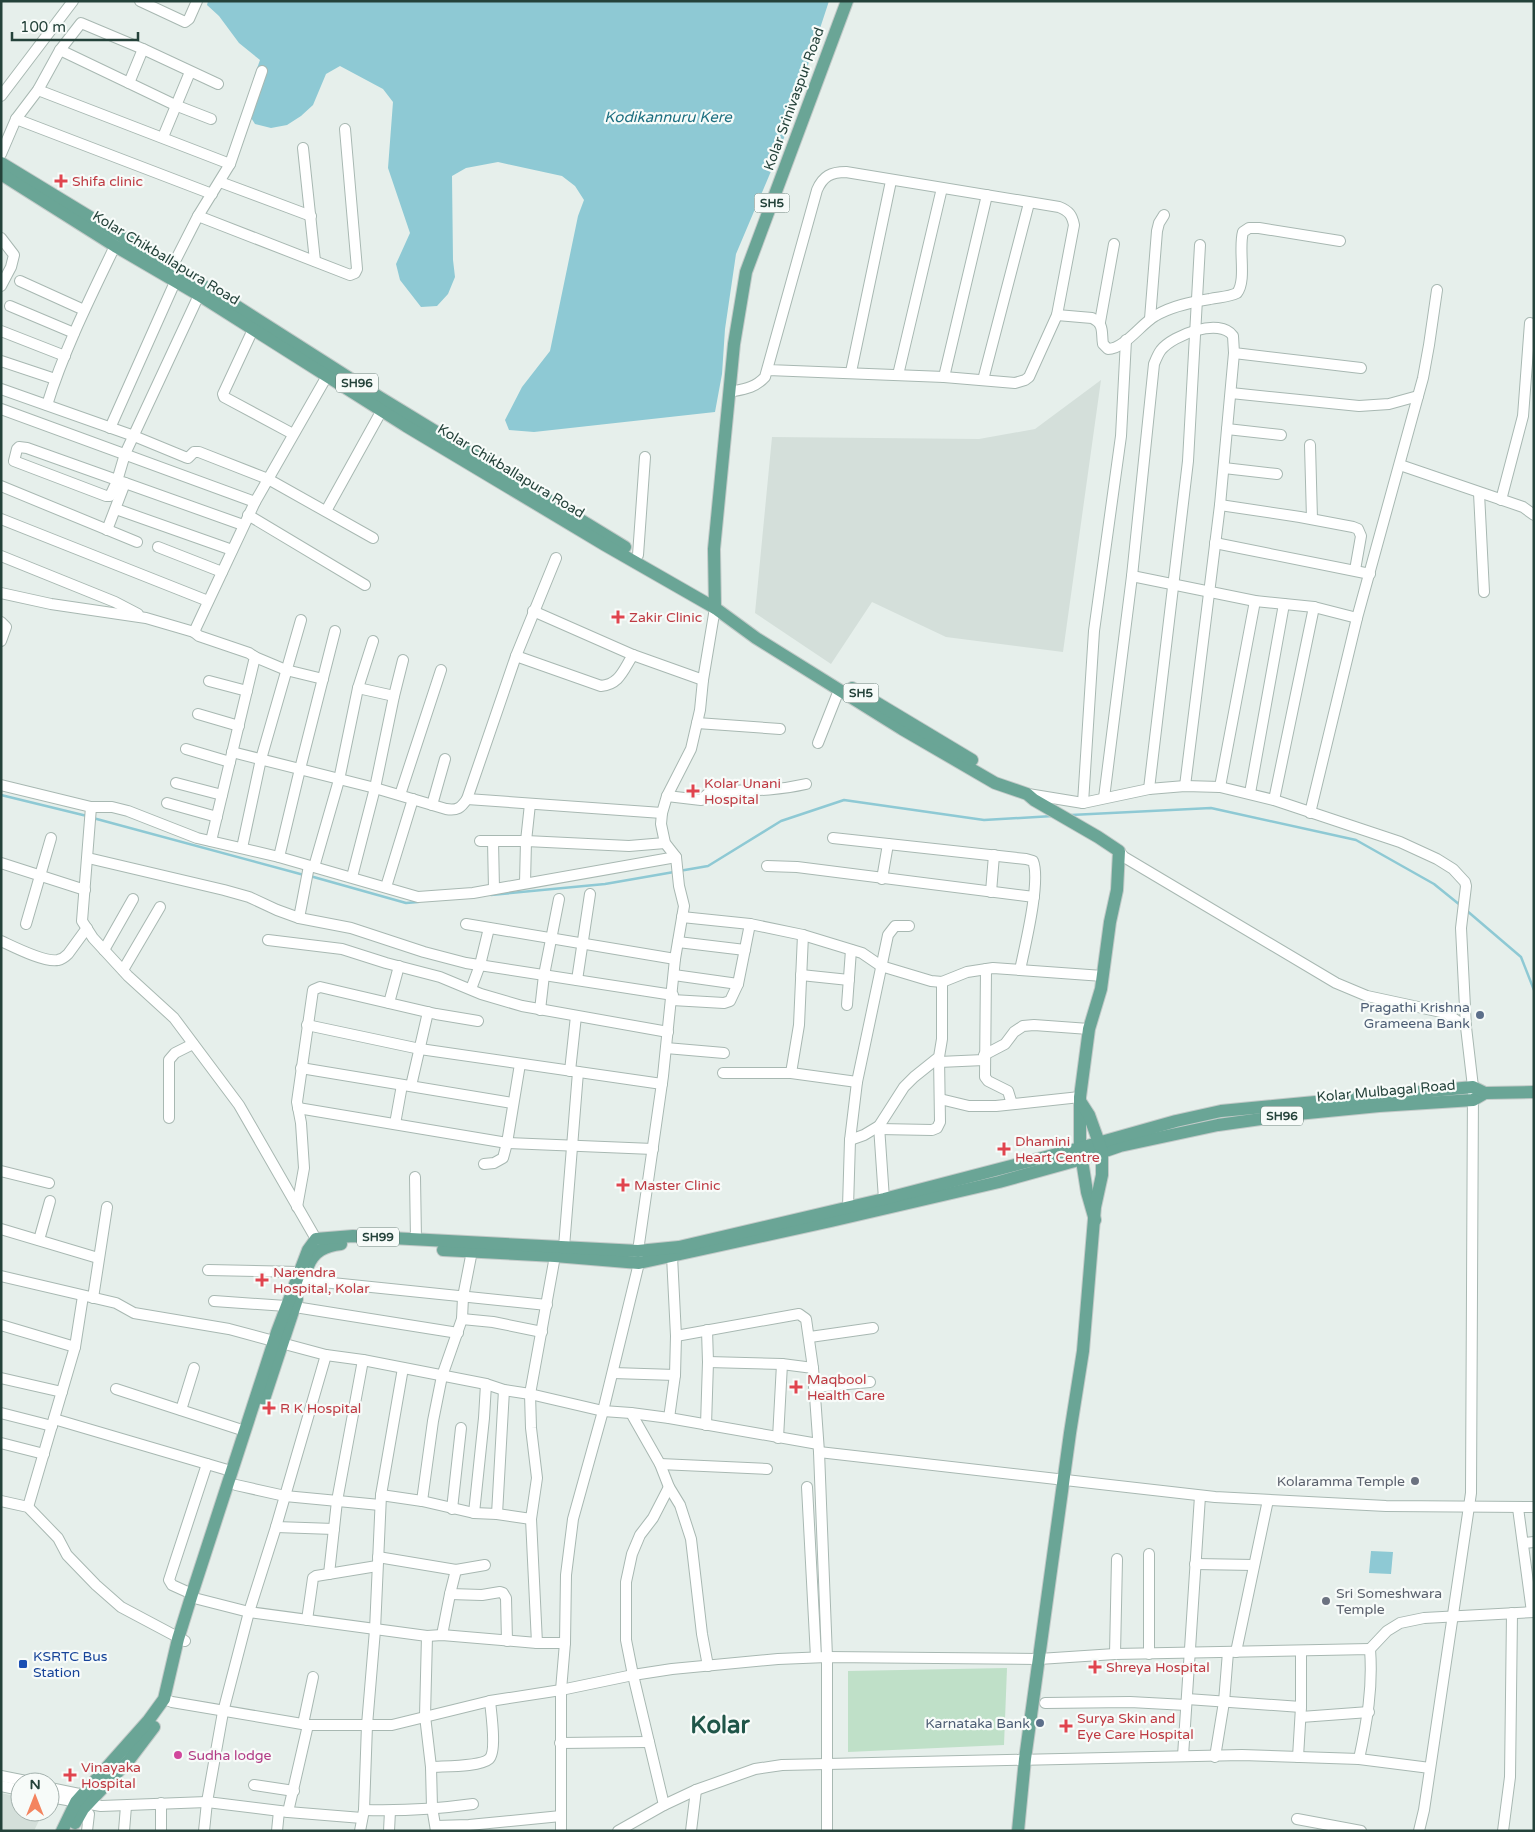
<svg xmlns="http://www.w3.org/2000/svg" width="1535" height="1832" viewBox="0 0 1535 1832" font-family="'Varela Round',sans-serif">
<style>
.built{fill:#d4dfda}
.green{fill:#bfe0c8}
.water{fill:#8ec9d4}
.lines{fill:none;stroke-linecap:round;stroke-linejoin:round}
.stream{stroke:#8ec9d4;stroke-width:2.5}
.minor-casing{stroke:#a8b8b2;stroke-width:12}
.major-casing{stroke:#c2cac8;stroke-width:14}
.minor{stroke:#fff;stroke-width:10}
.major{stroke:#6aa596;stroke-width:12}
.health-dot{fill:#e0444e;stroke:#f7fbf9;stroke-width:2}
.service-dot{fill:#5c6f8a;stroke:#f7fbf9;stroke-width:2}
.worship-dot{fill:#6b7280;stroke:#f7fbf9;stroke-width:2}
.transit-dot{fill:#1a4fb4;stroke:#f7fbf9;stroke-width:2}
.hotel-dot{fill:#d1479c;stroke:#f7fbf9;stroke-width:2}
.labels{text-anchor:middle;dominant-baseline:central;stroke-width:4.5;stroke-linejoin:round;paint-order:stroke}
.shield{fill:#f7fbf9;stroke:#637a73;stroke-width:1}
.shield-label{font-size:12px;font-weight:bold;fill:#24423a}
.street-label{font-size:14px;fill:#24423a;stroke:#f7fbf9}
.health-label{font-size:14px;fill:#be3a42;stroke:#f7fbf9;text-anchor:start}
.service-label{font-size:14px;fill:#4e5e75;stroke:#f7fbf9;text-anchor:end}
.worship-label{font-size:14px;fill:#5b616d;stroke:#f7fbf9;text-anchor:end}
.transit-label{font-size:14px;fill:#164399;stroke:#f7fbf9;text-anchor:start}
.hotel-label{font-size:14px;fill:#b23c85;stroke:#f7fbf9;text-anchor:start}
.water-label{font-size:15px;font-style:italic;fill:#1c6f80;stroke:#f7fbf9}
.town-label{font-size:24px;font-weight:bold;fill:#1f5548;stroke:#f7fbf9}
</style>
<rect width="100%" height="100%" fill="#e6efeb"/>
<g class="built">
<polygon points="1101,380 1063,652 946,637 872,602 831,664 755,613 772,437 979,439 1035,429"/>
<polygon points="1,1793 20,1797 20,1812 43,1812 34,1831 1,1831"/>
</g>
<polygon class="green" points="1007,1668 1004,1745 848,1752 848,1671"/>
<g class="water">
<polygon points="208,1 829,1 780,150 736,254 725,329 722,374 715,412 534,432 509,430 505,420 522,387 550,351 578,216 584,200 575,186 562,176 498,162 466,168 452,176 453,260 455,277 448,294 437,306 421,307 400,280 396,264 410,233 388,168 393,102 383,89 340,66 326,74 313,105 301,116 287,125 271,128 255,124 246,110 254,77 260,60 239,43 219,16 207,5"/>
<polygon points="1371,1551 1393,1552 1391,1574 1369,1573"/>
</g>
<g class="lines">
<g class="stream">
<polyline points="1,795 87,816"/>
<polyline points="1071,815 1211,808 1356,840 1434,884 1460,905"/>
<polyline points="93,818 304,875"/>
<polyline points="679,871 708,866 781,821 844,800 984,820 1053,816"/>
<polyline points="310,876 406,903 418,902"/>
<polyline points="491,895 605,884 674,872"/>
<polyline points="1466,910 1521,957 1534,990"/>
</g>
<defs>
<g id="minor">
<polyline points="140,1 185,22 189,19 197,1"/>
<polyline points="60,50 175,105 211,119"/>
<polyline points="129,83 143,49"/>
<polyline points="38,90 230,164"/>
<polyline points="1,96 73,1"/>
<polyline points="16,119 212,194"/>
<polyline points="163,137 190,72"/>
<polyline points="303,148 315,261"/>
<polyline points="1,154 16,119 38,90 60,50 81,23 143,49 218,84"/>
<polyline points="220,182 311,216"/>
<polyline points="198,216 350,275 355,273 357,269 345,129"/>
<polyline points="1,238 14,255 11,267 1,286"/>
<polyline points="169,273 198,216 230,164 262,71"/>
<polyline points="20,281 84,310"/>
<polyline points="199,295 125,454 117,481 110,496 106,496 14,461 17,449 19,447 27,448 243,525"/>
<polyline points="10,306 74,333"/>
<path d="M1057,315L1092,318C1105,324 1101,333 1103,344L1108,349C1124,349 1141,324 1155,316C1171,306 1192,302 1210,299C1219,297 1229,297 1237,293C1247,280 1238,249 1243,232L1249,228H1259L1340,241"/>
<polyline points="1150,319 1157,231 1159,223 1164,215"/>
<polyline points="1100,322 1114,244"/>
<polyline points="256,323 223,394 224,397 293,434"/>
<polyline points="1,331 65,356"/>
<polyline points="1,361 55,379"/>
<polyline points="851,372 891,181"/>
<polyline points="898,375 942,188"/>
<polyline points="944,377 987,195"/>
<polyline points="983,380 1029,203"/>
<polyline points="1,389 134,436 185,457 188,458 194,452 199,452 268,479 373,538"/>
<path d="M729,392C744,389 755,388 765,377L817,190C823,176 831,172 846,172L1059,207C1069,211 1072,215 1074,225L1057,315L1029,377L1025,380L1015,383L944,377L768,370"/>
<polyline points="1231,393 1359,406 1389,404 1418,396"/>
<path d="M47,405C64,350 90,298 115,246"/>
<polyline points="1,409 255,502"/>
<polyline points="110,428 175,282"/>
<polyline points="1227,429 1281,435"/>
<polyline points="1310,445 1312,519"/>
<polyline points="1400,465 1523,507 1534,515"/>
<polyline points="1224,468 1277,474"/>
<polyline points="1,486 137,542"/>
<polyline points="1479,493 1484,592"/>
<polyline points="1501,500 1523,416 1530,323"/>
<polyline points="1220,505 1300,517 1353,527 1358,529 1361,536 1355,570"/>
<polyline points="116,509 232,550"/>
<polyline points="326,511 382,410"/>
<polyline points="248,515 365,585"/>
<polyline points="1,519 208,601"/>
<polyline points="107,530 125,483"/>
<polyline points="1215,543 1370,574"/>
<polyline points="158,547 222,572"/>
<polyline points="638,555 645,457"/>
<polyline points="1,556 115,602 138,614"/>
<polyline points="1132,576 1255,601 1314,607 1357,618"/>
<polyline points="1,593 51,604 146,618 194,632"/>
<polyline points="533,611 633,655 703,680"/>
<polyline points="1,622 6,627 1,641"/>
<path d="M516,656L601,686C620,684 623,670 633,655"/>
<polyline points="255,657 286,670 323,679"/>
<polyline points="209,681 247,691"/>
<polyline points="358,688 394,696"/>
<polyline points="198,714 239,726"/>
<polyline points="697,723 780,729"/>
<polyline points="818,743 839,690"/>
<polyline points="186,749 230,762"/>
<path d="M232,752L375,788L446,809C457,811 461,808 467,799L516,656L556,558"/>
<polyline points="176,783 222,795"/>
<polyline points="1,785 91,807 82,921 93,938 128,976 174,1018 239,1105 316,1239"/>
<polyline points="1185,786 1220,505 1234,353"/>
<polyline points="1220,787 1255,601"/>
<polyline points="1149,789 1188,461 1200,245"/>
<polyline points="1250,793 1284,604"/>
<polyline points="1028,794 1083,803 1149,789 1185,786 1220,787 1274,800 1400,842 1437,859 1453,869 1465,882 1466,886 1461,928 1466,1027 1473,1087 1471,1493 1424,1810 1419,1831"/>
<polyline points="400,795 441,670"/>
<path d="M667,796L701,800L711,791C745,790 772,792 806,784"/>
<path d="M1104,798L1132,576L1154,364C1156,359 1158,354 1161,350C1173,335 1220,317 1233,336L1234,353L1361,368"/>
<polyline points="467,799 662,813"/>
<polyline points="1274,800 1314,607"/>
<polyline points="167,803 217,817"/>
<polyline points="1083,803 1094,631 1121,436 1126,340"/>
<polyline points="432,805 445,759"/>
<polyline points="91,807 112,807 128,811 197,838 279,857 418,897 473,893 676,857"/>
<polyline points="1310,813 1357,618 1423,378 1429,345 1437,290"/>
<path d="M833,838L1026,859L1033,861C1041,881 1025,946 1020,970"/>
<polyline points="211,841 255,657 249,653 199,636 194,632 255,502 327,376"/>
<polyline points="480,841 526,841 629,846 665,843"/>
<polyline points="493,841 494,889"/>
<polyline points="242,848 261,759 301,620"/>
<polyline points="1119,851 1124,857 1336,983 1367,996 1446,1013 1466,1027"/>
<polyline points="279,857 300,769 335,631"/>
<polyline points="88,858 224,890 249,897 277,910 299,918 351,928 424,952 466,963 673,995"/>
<polyline points="1,863 85,890"/>
<polyline points="767,866 797,867 1034,897"/>
<polyline points="314,867 339,780 358,688 373,641"/>
<polyline points="352,877 375,788 394,696 403,660"/>
<polyline points="882,879 888,844"/>
<polyline points="525,883 526,841 530,804"/>
<polyline points="386,887 413,799"/>
<polyline points="991,892 994,855"/>
<polyline points="682,917 750,924 803,935 862,953 881,966 931,981 942,982 967,972 993,968 1103,976"/>
<polyline points="299,918 309,866"/>
<polyline points="26,924 51,838"/>
<polyline points="466,924 675,959"/>
<polyline points="268,940 342,949 386,963 440,977 481,994 522,1006 668,1032"/>
<path d="M1,941C14,947 45,963 58,960C63,959 65,957 68,954L87,928"/>
<polyline points="678,942 745,950"/>
<polyline points="104,950 133,899"/>
<polyline points="986,969 985,1077 988,1081 1008,1091 1012,1104"/>
<polyline points="123,970 160,907"/>
<polyline points="674,975 738,984"/>
<polyline points="801,975 849,980"/>
<polyline points="577,980 590,894"/>
<polyline points="471,989 480,965 489,928"/>
<polyline points="672,1000 724,1003 730,1001 738,984 750,924"/>
<polyline points="389,1003 399,966"/>
<polyline points="847,1005 851,950"/>
<polyline points="540,1010 544,975 559,899"/>
<polyline points="307,1025 420,1049 662,1084"/>
<polyline points="666,1048 724,1053"/>
<polyline points="984,1055 1005,1044 1014,1032 1023,1026 1034,1025 1089,1029"/>
<polyline points="939,1062 984,1060"/>
<polyline points="301,1068 512,1103"/>
<polyline points="570,1071 576,1016"/>
<polyline points="723,1073 791,1073 857,1082"/>
<polyline points="791,1073 799,1025 803,935"/>
<polyline points="411,1086 428,1012"/>
<polyline points="940,1099 969,1106 996,1106 1080,1097"/>
<polyline points="298,1108 507,1143 653,1149"/>
<polyline points="169,1118 169,1060 175,1053 193,1044"/>
<polyline points="395,1124 402,1085"/>
<polyline points="879,1126 884,1199"/>
<polyline points="879,1129 932,1130 937,1128 940,1122 939,1057"/>
<polyline points="850,1140 864,1135 879,1126 904,1087 914,1077 939,1057 942,1039 942,982"/>
<polyline points="484,1164 494,1163 503,1158 507,1143 520,1064"/>
<polyline points="1,1171 49,1183"/>
<polyline points="415,1177 416,1240"/>
<polyline points="297,1207 304,1168 301,1123 297,1102 313,990 320,987 436,1014 478,1021"/>
<polyline points="848,1207 850,1140 857,1082 888,935 895,926 909,926"/>
<polyline points="1,1229 98,1258"/>
<polyline points="39,1240 50,1201"/>
<polyline points="564,1247 578,1072"/>
<polyline points="208,1270 299,1272"/>
<polyline points="1,1276 116,1303 134,1313 229,1329 326,1355 363,1360 486,1384 504,1390 530,1394 603,1411 631,1413 669,1418 818,1444"/>
<polyline points="303,1280 547,1305"/>
<polyline points="93,1298 107,1207"/>
<polyline points="214,1301 286,1306"/>
<polyline points="295,1307 458,1333"/>
<polyline points="462,1319 493,1322 542,1332"/>
<polyline points="1,1325 75,1347"/>
<polyline points="676,1336 799,1314 806,1319 813,1368 819,1452 827,1657 827,1831"/>
<polyline points="810,1337 873,1328"/>
<polyline points="708,1362 782,1364 813,1368"/>
<polyline points="613,1373 675,1375"/>
<polyline points="1,1378 62,1392"/>
<polyline points="814,1387 870,1382"/>
<polyline points="116,1389 245,1431"/>
<polyline points="181,1410 194,1368"/>
<polyline points="1,1413 52,1426"/>
<polyline points="631,1413 660,1464 669,1487 680,1505 691,1539 702,1634 708,1666"/>
<polyline points="669,1418 675,1375 676,1336 672,1256"/>
<polyline points="54,1419 231,1471"/>
<polyline points="706,1425 708,1362 707,1330"/>
<polyline points="778,1438 782,1364"/>
<polyline points="1,1443 44,1454"/>
<polyline points="819,1452 1215,1497 1386,1506 1534,1507"/>
<polyline points="660,1464 767,1469"/>
<polyline points="236,1485 285,1496 380,1505"/>
<polyline points="807,1487 816,1657"/>
<polyline points="381,1495 422,1501 474,1513 497,1514 531,1519 537,1478 531,1428 530,1394 555,1256"/>
<polyline points="1,1501 28,1507 58,1538 67,1555 96,1585 121,1607 185,1641"/>
<polyline points="422,1501 433,1421 442,1376 462,1319 463,1297 472,1251"/>
<polyline points="28,1507 75,1347 83,1296"/>
<polyline points="1518,1508 1532,1612"/>
<polyline points="452,1509 461,1428"/>
<polyline points="474,1513 484,1418 486,1384"/>
<polyline points="497,1514 504,1390"/>
<polyline points="531,1519 537,1643"/>
<polyline points="276,1527 334,1529"/>
<polyline points="1523,1543 1534,1542"/>
<polyline points="1149,1554 1149,1654"/>
<polyline points="378,1557 456,1570 485,1565"/>
<polyline points="1195,1564 1254,1565"/>
<polyline points="329,1574 337,1501 363,1360"/>
<polyline points="192,1594 172,1585 169,1580 207,1464"/>
<polyline points="450,1594 482,1595 500,1592 503,1593 506,1598 507,1641"/>
<polyline points="198,1599 249,1612 427,1636 442,1635 537,1643 565,1643"/>
<polyline points="307,1620 313,1578 316,1576 377,1566"/>
<polyline points="442,1635 450,1594 456,1570"/>
<polyline points="427,1636 425,1716 431,1767 432,1807 436,1831"/>
<polyline points="1370,1649 1387,1631 1400,1623 1424,1618 1534,1612"/>
<polyline points="1236,1652 1268,1500"/>
<polyline points="1115,1654 1117,1559"/>
<path d="M164,1699L172,1702L308,1725H392L490,1701L561,1690L633,1675L672,1669L778,1659L827,1657L1039,1659L1115,1654L1370,1649C1373,1687 1367,1722 1359,1759"/>
<polyline points="1187,1699 1301,1707"/>
<polyline points="1045,1703 1130,1702 1186,1705"/>
<polyline points="1301,1717 1369,1712"/>
<polyline points="303,1724 313,1677"/>
<polyline points="560,1743 649,1742"/>
<polyline points="1183,1756 1200,1496"/>
<polyline points="1215,1757 1224,1702 1228,1652"/>
<polyline points="1298,1757 1301,1707 1301,1651"/>
<path d="M431,1767C444,1766 480,1767 489,1759C497,1752 491,1712 490,1701"/>
<polyline points="1,1776 31,1782"/>
<polyline points="254,1785 294,1791"/>
<polyline points="1,1786 20,1790"/>
<polyline points="50,1788 89,1796"/>
<polyline points="50,1797 101,1806 207,1802 288,1812 362,1818"/>
<polyline points="664,1805 633,1675 626,1640 626,1582 632,1554 640,1535 653,1518 669,1487"/>
<polyline points="83,1809 89,1814 87,1831"/>
<path d="M364,1810C400,1811 437,1809 473,1804"/>
<polyline points="288,1812 308,1725"/>
<polyline points="1297,1819 1361,1831"/>
<polyline points="436,1826 469,1825 561,1816"/>
<polyline points="124,1831 126,1806"/>
<polyline points="161,1831 161,1803"/>
<polyline points="204,1831 207,1802 223,1712 249,1612 276,1527 326,1355"/>
<polyline points="277,1831 279,1811"/>
<polyline points="360,1831 364,1810 367,1725 375,1630 381,1495 403,1368"/>
<polyline points="389,1831 390,1811"/>
<polyline points="561,1831 561,1690 565,1643 566,1575 573,1519 603,1411 639,1263 638,1251 663,1076 675,959 684,906 679,886 676,857 665,843 661,824 662,813 667,796 691,749 700,710 703,680 715,608"/>
<polyline points="618,1831 664,1805 696,1790 755,1769 782,1765 1242,1755 1359,1759 1430,1768"/>
<polyline points="691,1831 696,1790"/>
<polyline points="1503,1831 1510,1777 1512,1613"/>
</g>
<g id="major">
<polyline points="1,163 233,304 379,397 625,547"/>
<polyline points="1,174 115,246 199,295 406,426 605,545 715,608 756,638 902,729 995,783 1027,794 1034,800 1098,837 1119,851 1117,890 1110,922 1101,989 1089,1029 1080,1097 1080,1148 1087,1192 1095,1220"/>
<polyline points="715,608 714,549 734,344 746,272 847,1"/>
<polyline points="852,688 972,760"/>
<polyline points="443,1250 555,1256 639,1263 831,1221 999,1182 1082,1159 1120,1146 1218,1125 1297,1114 1379,1106 1473,1100 1485,1093"/>
<path d="M308,1266C314,1251 325,1246 341,1244"/>
<polyline points="264,1399 297,1299"/>
<polyline points="75,1823 83,1809 129,1760 154,1727"/>
<polyline points="62,1831 76,1802 148,1721 164,1699 178,1639 192,1594 277,1332 308,1250 316,1239 353,1236 638,1251 679,1247 884,1199 1080,1148 1176,1121 1221,1111 1473,1087 1485,1093 1534,1092"/>
<polyline points="1018,1831 1025,1759 1070,1433 1083,1351 1095,1207 1102,1175 1102,1151 1089,1115 1080,1101"/>
</g>
</defs>
<use href="#minor" class="minor-casing"/>
<use href="#major" class="major-casing"/>
<use href="#minor" class="minor"/>
<use href="#major" class="major"/>
</g>
<g class="health-dot">
<path d="M58.5 173.5h5v5h5v5h-5v5h-5v-5h-5v-5h5z"/>
<path d="M615.5 609.5h5v5h5v5h-5v5h-5v-5h-5v-5h5z"/>
<path d="M690.5 783.5h5v5h5v5h-5v5h-5v-5h-5v-5h5z"/>
<path d="M1001.5 1141.5h5v5h5v5h-5v5h-5v-5h-5v-5h5z"/>
<path d="M620.5 1177.5h5v5h5v5h-5v5h-5v-5h-5v-5h5z"/>
<path d="M259.5 1272.5h5v5h5v5h-5v5h-5v-5h-5v-5h5z"/>
<path d="M793.5 1379.5h5v5h5v5h-5v5h-5v-5h-5v-5h5z"/>
<path d="M266.5 1400.5h5v5h5v5h-5v5h-5v-5h-5v-5h5z"/>
<path d="M1092.5 1659.5h5v5h5v5h-5v5h-5v-5h-5v-5h5z"/>
<path d="M1063.5 1718.5h5v5h5v5h-5v5h-5v-5h-5v-5h5z"/>
<path d="M67.5 1767.5h5v5h5v5h-5v5h-5v-5h-5v-5h5z"/>
</g>
<g class="service-dot">
<circle cx="1480" cy="1015" r="5"/>
<circle cx="1040" cy="1723" r="5"/>
</g>
<g class="worship-dot">
<circle cx="1415" cy="1481" r="5"/>
<circle cx="1326" cy="1601" r="5"/>
</g>
<rect class="transit-dot" x="18" y="1659" width="10" height="10" rx="2.5"/>
<circle class="hotel-dot" cx="178" cy="1755" r="5"/>
<g class="labels">
<g class="shield">
<rect x="754.5" y="193.5" width="35" height="19" rx="4"/>
<rect x="336" y="373.5" width="42" height="19" rx="4"/>
<rect x="843.5" y="683.5" width="35" height="19" rx="4"/>
<rect x="1261" y="1106.5" width="42" height="19" rx="4"/>
<rect x="357" y="1227.5" width="42" height="19" rx="4"/>
</g>
<g class="shield-label">
<text x="772" y="203">SH5</text>
<text x="357" y="383">SH96</text>
<text x="861" y="693">SH5</text>
<text x="1282" y="1116">SH96</text>
<text x="378" y="1237">SH99</text>
</g>
<g class="street-label">
<text transform="translate(794 99) rotate(-70)">Kolar Srinivaspur Road</text>
<text transform="translate(166 258) rotate(31)">Kolar Chikballapura Road</text>
<text transform="translate(511 471) rotate(31)">Kolar Chikballapura Road</text>
<text transform="translate(1386 1091) rotate(-5)">Kolar Mulbagal Road</text>
</g>
<g class="health-label">
<text x="72" y="181">Shifa clinic</text>
<text x="629" y="617">Zakir Clinic</text>
<text x="704" y="783">Kolar Unani<tspan x="704" dy="16">Hospital</tspan></text>
<text x="1015" y="1141">Dhamini<tspan x="1015" dy="16">Heart Centre</tspan></text>
<text x="634" y="1185">Master Clinic</text>
<text x="273" y="1272">Narendra<tspan x="273" dy="16">Hospital, Kolar</tspan></text>
<text x="807" y="1379">Maqbool<tspan x="807" dy="16">Health Care</tspan></text>
<text x="280" y="1408">R K Hospital</text>
<text x="1106" y="1667">Shreya Hospital</text>
<text x="1077" y="1718">Surya Skin and<tspan x="1077" dy="16">Eye Care Hospital</tspan></text>
<text x="81" y="1767">Vinayaka<tspan x="81" dy="16">Hospital</tspan></text>
</g>
<g class="service-label">
<text x="1470" y="1007">Pragathi Krishna<tspan x="1470" dy="16">Grameena Bank</tspan></text>
<text x="1030" y="1723">Karnataka Bank</text>
</g>
<g class="worship-label">
<text x="1405" y="1481">Kolaramma Temple</text>
<text x="1336" y="1593" text-anchor="start">Sri Someshwara<tspan x="1336" dy="16">Temple</tspan></text>
</g>
<g class="transit-label">
<text x="33" y="1656">KSRTC Bus<tspan x="33" dy="16">Station</tspan></text>
</g>
<g class="hotel-label">
<text x="188" y="1755">Sudha lodge</text>
</g>
<g class="water-label">
<text x="668" y="117">Kodikannuru Kere</text>
</g>
<g class="town-label">
<text x="720" y="1725">Kolar</text>
</g>
</g>
<rect width="1535" height="1832" fill="none" stroke="#24423a" stroke-width="5"/>
<g transform="translate(35 1797)"><circle r="24" fill="#f7fbf9" stroke="#a3b1ad"/>
<path d="M0-4L9 19L0 12L-9 19Z" fill="#f4845f"/>
<text y="-8" font-size="14" font-weight="bold" text-anchor="middle" fill="#24423a">N</text>
</g>
<path d="M12 32v8h126v-8" fill="none" stroke="#24423a" stroke-width="2.5"/>
<text x="20" y="32" font-size="15" fill="#24423a" stroke="#f7fbf9" stroke-width="4" paint-order="stroke">100 m</text>
</svg>
